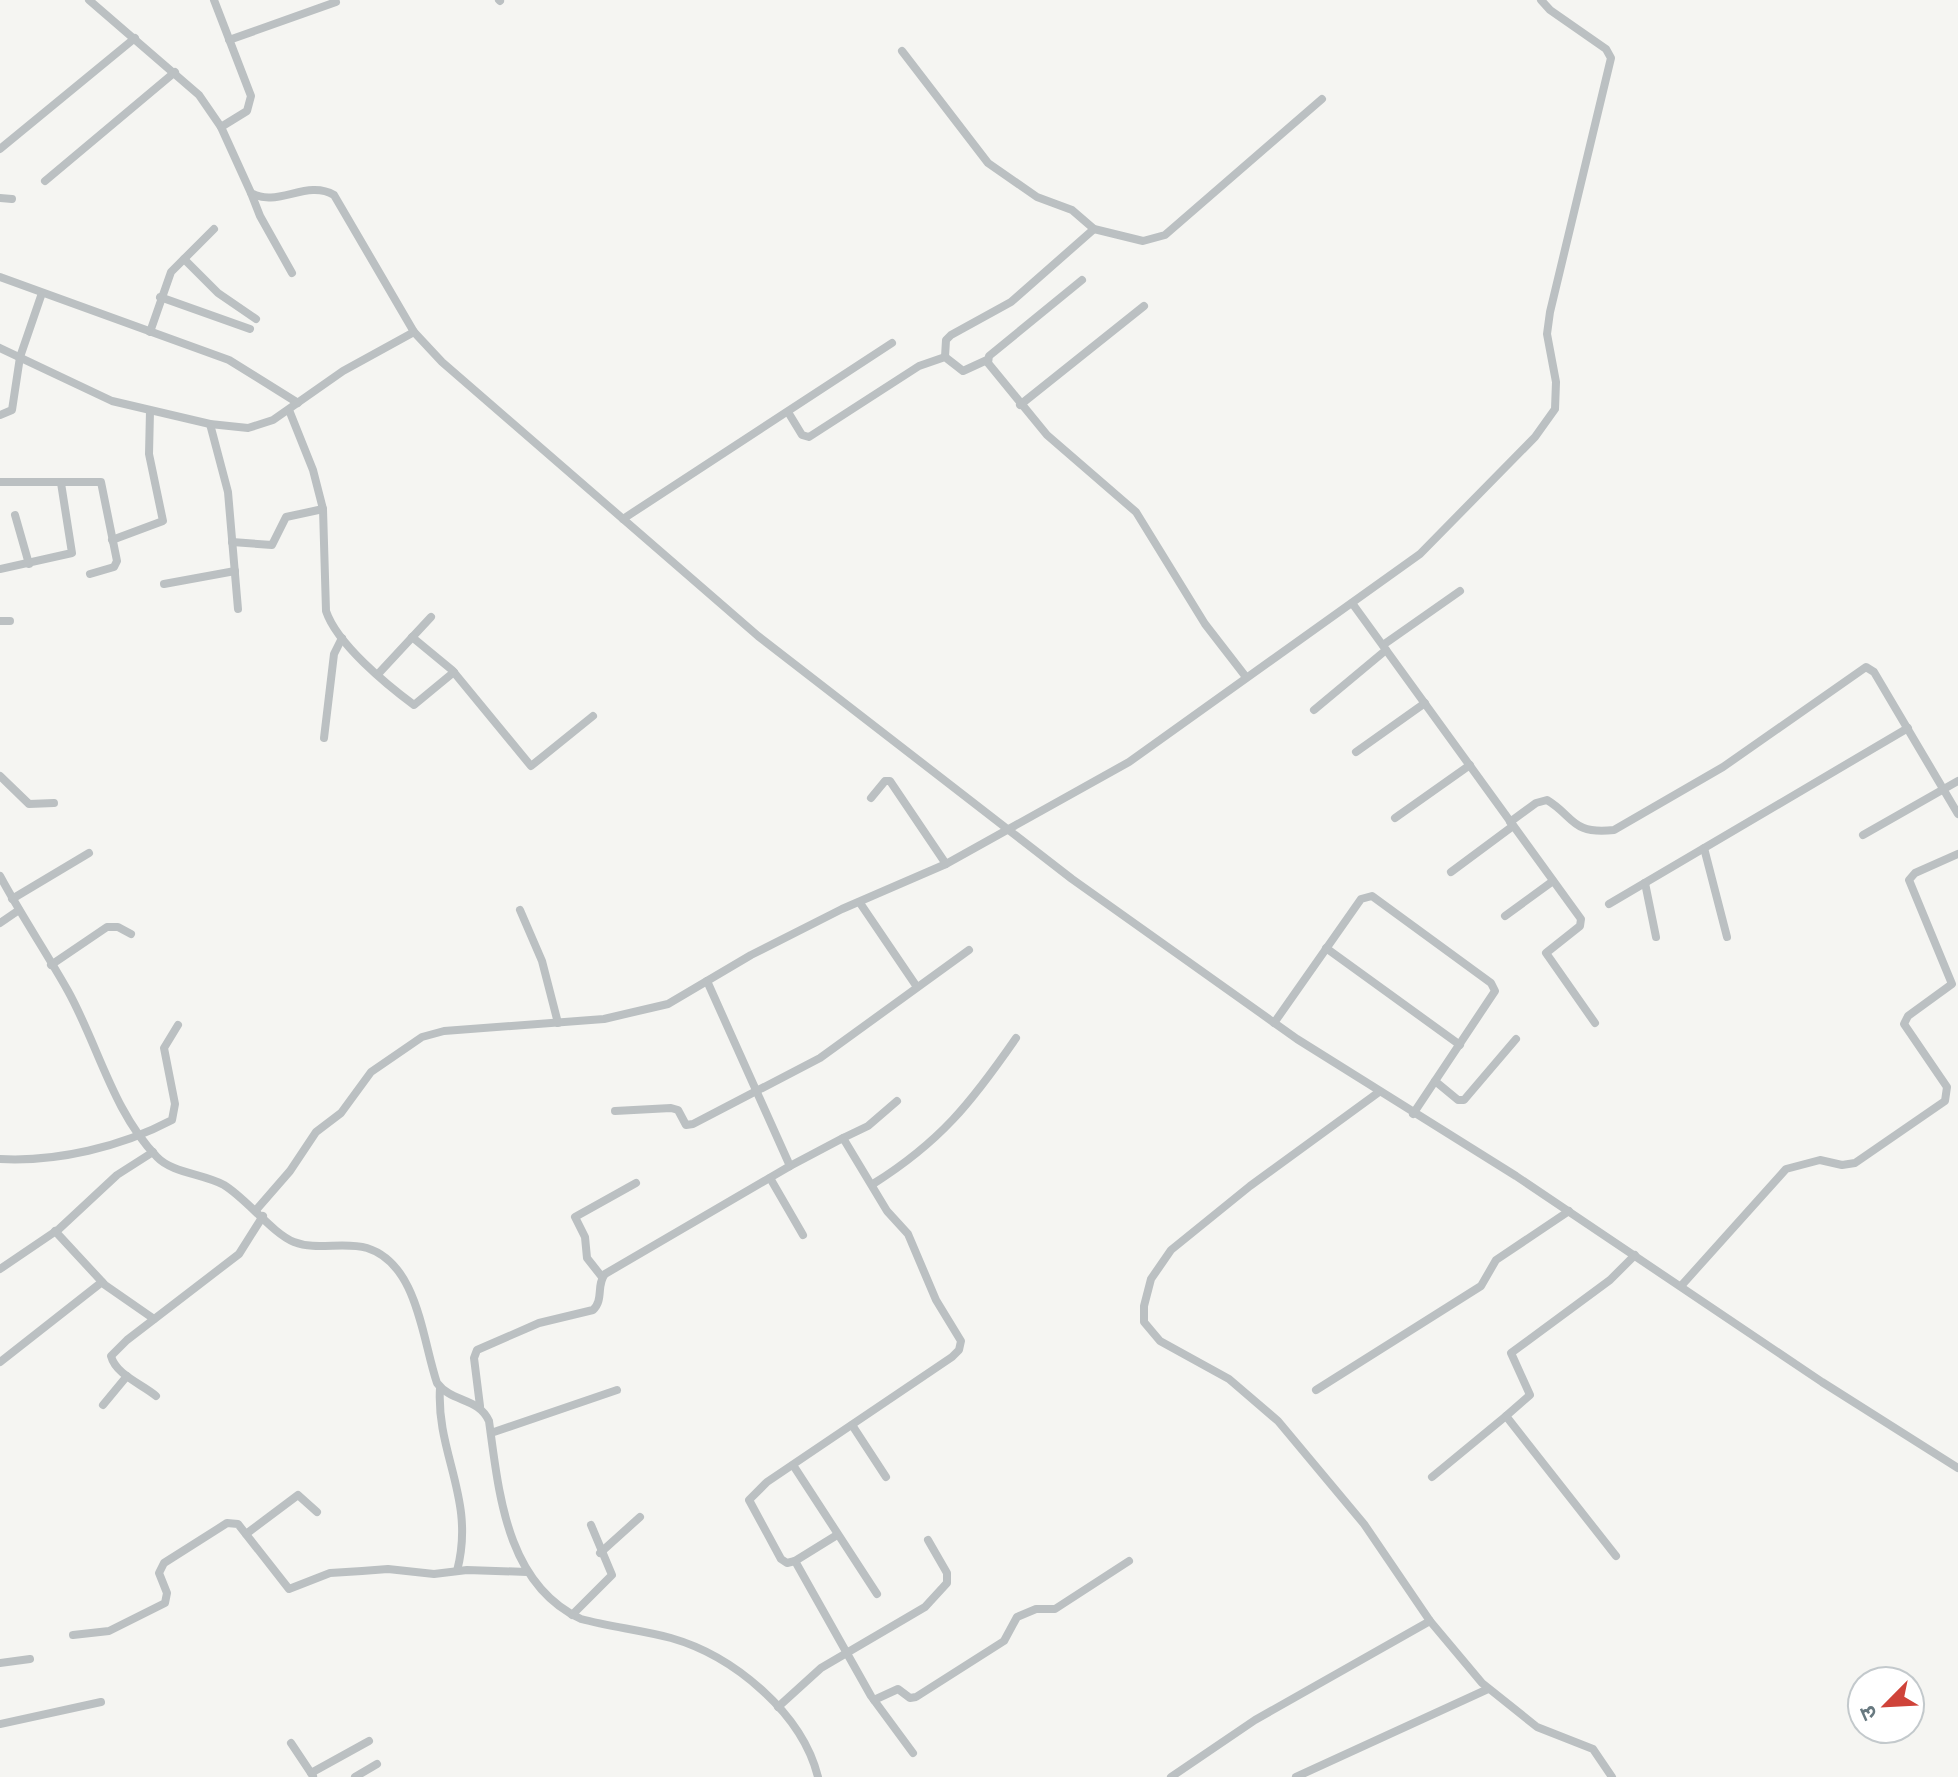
<svg xmlns="http://www.w3.org/2000/svg" width="1958" height="1777" viewBox="0 0 1958 1777" font-family="'Open Sans','Noto Sans Devanagari',sans-serif">
<style>
.lines{fill:none;stroke-linecap:round;stroke-linejoin:round}
.street{stroke:#bbc0c2;stroke-width:8}
</style>
<rect width="100%" height="100%" fill="#f5f5f2"/>
<g class="lines">
<g class="street">
<path d="M89,0L199,95L221,127L251,193C277,208 307,179 334,195L414,332L442,362L758,636L1072,879L1297,1039L1516,1176L1822,1382L1958,1468"/>
<polyline points="214,0 251,96 247,111 221,127"/>
<polyline points="499,0 500,1"/>
<polyline points="229,40 336,2"/>
<polyline points="902,51 988,163 1037,197 1072,210 1094,229 1143,241 1165,235 1322,99"/>
<polyline points="0,149 135,38"/>
<polyline points="45,181 175,72"/>
<polyline points="251,193 260,216 292,273"/>
<polyline points="0,198 12,199"/>
<polyline points="184,259 218,293 256,319"/>
<polyline points="0,277 229,360 298,403"/>
<polyline points="1082,280 989,356 988,363 1047,435 1136,512 1205,624 1246,677"/>
<polyline points="160,297 250,329"/>
<polyline points="150,332 171,272 214,229"/>
<polyline points="0,348 112,401 210,424 248,428 273,420 343,371 414,332"/>
<polyline points="945,357 946,340 951,335 1011,302 1094,229"/>
<polyline points="1020,405 1144,306"/>
<path d="M289,410L313,470L323,509L326,611C337,644 387,685 414,705L454,672"/>
<polyline points="788,412 802,435 809,437 919,366 945,357 963,371 987,360"/>
<polyline points="0,415 12,410 20,357 42,293"/>
<polyline points="210,424 228,492 238,609"/>
<polyline points="0,482 101,482 117,561 114,567 90,574"/>
<polyline points="15,515 29,564"/>
<polyline points="623,519 892,343"/>
<polyline points="112,540 163,521 149,454 150,411"/>
<polyline points="232,542 272,545 286,517 323,509"/>
<polyline points="0,569 72,553 61,483"/>
<polyline points="164,584 235,571"/>
<polyline points="1352,603 1581,919 1580,926 1546,953 1595,1023"/>
<polyline points="0,621 10,621"/>
<polyline points="412,637 452,670 531,766 593,716"/>
<polyline points="1383,645 1460,591"/>
<polyline points="379,673 431,617"/>
<polyline points="1314,710 1386,650"/>
<polyline points="324,738 334,654 342,638"/>
<polyline points="1356,752 1425,703"/>
<polyline points="0,776 29,804 54,803"/>
<polyline points="871,798 885,781 890,781 946,864"/>
<polyline points="1395,818 1470,765"/>
<path d="M1510,822L1536,803L1547,800C1574,816 1571,835 1614,830L1723,767L1866,667L1874,672L1958,814"/>
<polyline points="1863,835 1958,781"/>
<polyline points="1704,848 1727,937"/>
<polyline points="1451,872 1513,826"/>
<path d="M0,876C21,915 46,952 68,991C98,1045 113,1112 157,1157C172,1173 204,1174 224,1185C247,1199 273,1234 294,1242C317,1251 343,1241 367,1248C418,1264 422,1339 437,1383C452,1403 478,1397 489,1421C499,1493 506,1584 581,1619C611,1627 641,1630 671,1638C734,1656 802,1713 818,1777"/>
<polyline points="1645,883 1656,937"/>
<polyline points="12,899 89,853"/>
<polyline points="860,903 917,987"/>
<polyline points="1609,904 1908,728"/>
<polyline points="520,910 542,961 558,1023"/>
<polyline points="1505,916 1553,881"/>
<polyline points="0,923 19,910"/>
<polyline points="1326,948 1460,1045"/>
<polyline points="51,965 107,927 118,927 131,934"/>
<polyline points="707,981 790,1166 843,1138 887,1211 908,1234 936,1300 961,1341 959,1350 952,1357 767,1482 749,1500 781,1559 787,1563 795,1561 871,1696 913,1753"/>
<polyline points="1274,1023 1361,899 1372,896 1491,983 1495,991 1413,1114"/>
<polyline points="1435,1081 1458,1100 1464,1100 1516,1039"/>
<polyline points="1379,1092 1250,1186 1171,1250 1151,1279 1144,1306 1144,1322 1160,1341 1229,1379 1278,1421 1364,1524 1430,1621 1482,1683 1537,1727 1593,1749 1612,1777"/>
<polyline points="615,1111 671,1108 678,1110 686,1125 693,1124 820,1058 969,950"/>
<polyline points="843,1138 868,1126 897,1101"/>
<path d="M0,1159C57,1162 121,1147 172,1120L175,1104L164,1048L178,1025"/>
<polyline points="770,1178 803,1235"/>
<path d="M873,1184C940,1142 971,1103 1016,1038"/>
<polyline points="256,1210 290,1171 316,1132 341,1113 371,1072 422,1037 444,1031 604,1019 668,1004 751,955 842,909 946,864 1129,762 1420,554 1535,437 1555,409 1556,382 1547,334 1550,312 1611,58 1606,49 1550,10 1541,0"/>
<polyline points="55,1231 105,1285 154,1319"/>
<polyline points="0,1269 59,1229 117,1175 153,1152"/>
<polyline points="602,1277 587,1258 585,1237 575,1217 636,1183"/>
<polyline points="1681,1286 1786,1169 1820,1160 1842,1165 1855,1163 1945,1101 1947,1087 1904,1024 1908,1016 1952,984 1909,880 1915,873 1958,854"/>
<polyline points="0,1362 102,1282"/>
<path d="M440,1388C436,1454 476,1499 457,1571"/>
<polyline points="1316,1390 1481,1286 1496,1260 1569,1211"/>
<path d="M156,1396C142,1384 116,1375 111,1356L127,1340L239,1254L263,1216"/>
<polyline points="103,1405 127,1376"/>
<path d="M480,1406L474,1358L477,1350L539,1323L593,1310C604,1300 596,1285 605,1274L790,1166"/>
<polyline points="852,1425 886,1477"/>
<polyline points="491,1433 617,1390"/>
<polyline points="793,1465 877,1594"/>
<polyline points="1432,1477 1506,1416"/>
<polyline points="246,1534 298,1495 317,1512"/>
<polyline points="600,1553 640,1517"/>
<polyline points="1616,1556 1506,1416 1530,1395 1511,1353 1610,1280 1635,1255"/>
<polyline points="795,1561 837,1535"/>
<polyline points="572,1615 612,1575 591,1525"/>
<polyline points="73,1635 109,1631 165,1603 167,1593 159,1573 164,1563 227,1523 238,1524 289,1589 330,1573 362,1571 388,1569 434,1574 467,1570 527,1572"/>
<polyline points="0,1663 30,1659"/>
<polyline points="874,1700 898,1689 910,1698 916,1697 1004,1641 1017,1617 1036,1609 1055,1609 1129,1561"/>
<polyline points="778,1707 821,1668 925,1607 947,1583 947,1573 928,1540"/>
<polyline points="0,1724 101,1702"/>
<polyline points="291,1743 313,1776"/>
<polyline points="311,1773 369,1741"/>
<polyline points="355,1777 377,1764"/>
<polyline points="1171,1777 1255,1720 1430,1621"/>
<polyline points="1296,1777 1488,1689"/>
</g>
</g>
<g transform="translate(1886 1705) rotate(246)"><circle r="38" fill="#ffffff" stroke="#c3c9cc" stroke-width="2"/>
<path d="M0-6L14 30L0 20L-14 30Z" fill="#cf4339"/>
<text y="-12" font-size="22" font-weight="bold" text-anchor="middle" fill="#687980">उ</text>
</g>
</svg>
